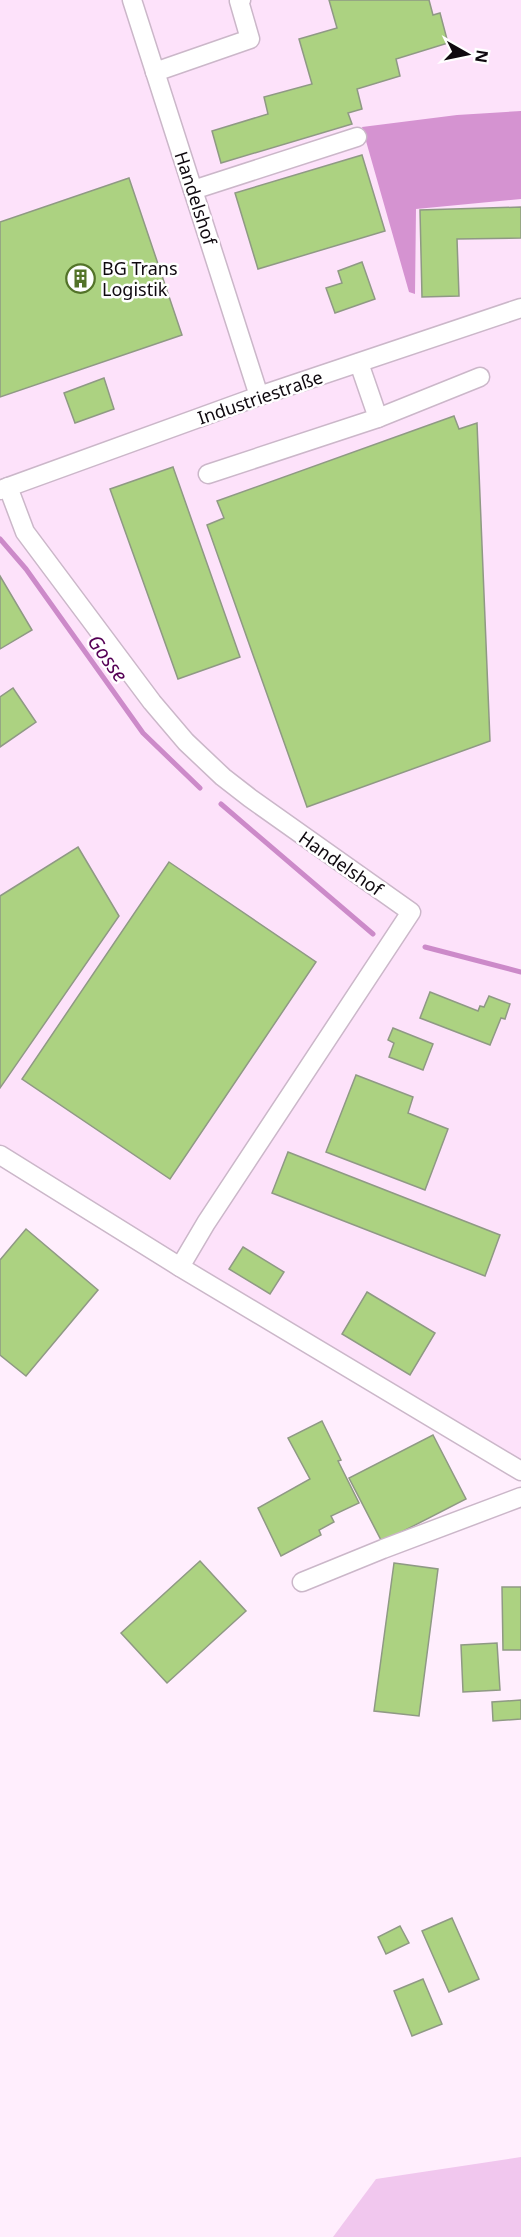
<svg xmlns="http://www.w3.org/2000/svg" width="521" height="2237" viewBox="0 0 521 2237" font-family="'Noto Sans',sans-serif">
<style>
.built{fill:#fde2fa}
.green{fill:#f1c7ee}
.forest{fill:#d593d1}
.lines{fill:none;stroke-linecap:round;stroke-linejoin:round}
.stream{stroke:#cc8ac9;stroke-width:5}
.building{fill:#acd281;stroke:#8f9984;stroke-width:1.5}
.minor-casing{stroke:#cbb7c9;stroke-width:21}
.minor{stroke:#fff;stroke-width:18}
.labels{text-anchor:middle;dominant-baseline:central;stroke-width:5;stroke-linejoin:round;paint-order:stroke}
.street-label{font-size:18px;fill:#0f090f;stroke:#fff}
.poi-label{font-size:18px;fill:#0f090f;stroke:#fff;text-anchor:start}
.water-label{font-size:20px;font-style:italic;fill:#505;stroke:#fff}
</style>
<rect width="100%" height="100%" fill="#ffeefd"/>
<polygon class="built" points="0,0 521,0 521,1481 0,1166"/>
<polygon class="green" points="521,2157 521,2237 333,2237 376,2179"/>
<polygon class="forest" points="521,111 521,199 416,209 415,294 409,292 362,127 457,115"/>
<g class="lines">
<g class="stream">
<polyline points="0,539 26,569 143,733 200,788"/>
<polyline points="221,804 373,934"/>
<polyline points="425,947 521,972"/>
</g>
</g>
<g class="building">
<polygon points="329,0 429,0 433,15 440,13 448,43 396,59 400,76 357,89 362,109 348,113 352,124 221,163 212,131 268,114 264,97 312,84 299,39 337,28"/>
<polygon points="362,155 385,231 258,269 235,193"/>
<polygon points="129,178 182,335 0,397 0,222"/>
<polygon points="521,207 521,238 457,239 459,296 422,297 420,210"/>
<polygon points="362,262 375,299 335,313 326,288 342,283 338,271"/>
<polygon points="104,378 114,409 75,423 64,393"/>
<polygon points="454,416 459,429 477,423 490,741 307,807 207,525 224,518 217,501"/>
<polygon points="173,467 240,657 178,679 110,489"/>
<polygon points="0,576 32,630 0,649"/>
<polygon points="13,688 36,722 0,747 0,697"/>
<polygon points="78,847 119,916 0,1088 0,896"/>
<polygon points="169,862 316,962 170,1179 22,1079"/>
<polygon points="430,992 478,1011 480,1006 484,1007 489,996 510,1004 505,1019 501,1018 490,1045 420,1018"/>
<polygon points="393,1028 433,1044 423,1070 389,1057 394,1043 388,1040"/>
<polygon points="356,1075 413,1097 408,1113 448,1129 425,1190 326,1152"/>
<polygon points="288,1152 500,1235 485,1276 272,1193"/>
<polygon points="26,1229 98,1290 26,1376 0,1355 0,1260"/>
<polygon points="243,1247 284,1272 270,1294 229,1269"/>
<polygon points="367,1292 435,1333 410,1375 342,1334"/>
<polygon points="322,1421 341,1460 338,1461 359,1503 331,1516 334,1522 319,1530 321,1535 281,1556 258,1508 310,1479 288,1438"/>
<polygon points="433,1435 466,1499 382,1542 349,1478"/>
<polygon points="200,1561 246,1611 167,1683 121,1633"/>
<polygon points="394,1563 438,1569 419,1716 374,1711"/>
<polygon points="502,1587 521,1587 521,1650 503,1650"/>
<polygon points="497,1643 500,1690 463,1692 461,1645"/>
<polygon points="521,1700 521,1719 493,1721 492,1702"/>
<polygon points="452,1918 479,1979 449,1992 422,1931"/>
<polygon points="400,1926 409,1943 386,1954 378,1937"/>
<polygon points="423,1979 442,2024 412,2036 394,1991"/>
</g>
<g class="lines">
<defs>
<g id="minor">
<polyline points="132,0 259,396"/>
<polyline points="155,72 250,39 239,1 241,0"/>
<polyline points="193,190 357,137"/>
<polyline points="378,418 480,377"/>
<polyline points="208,474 378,418 359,363"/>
<polyline points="8,487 25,532 152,702 186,742 223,777 250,798 411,912 206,1223 180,1267"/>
<polyline points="0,490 259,396 521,308"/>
<polyline points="0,1155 180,1267 521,1471"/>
<polyline points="302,1582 383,1549 521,1497"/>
</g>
</defs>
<use href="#minor" class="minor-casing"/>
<use href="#minor" class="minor"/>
</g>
<defs>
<symbol id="building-ring" viewBox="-11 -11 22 22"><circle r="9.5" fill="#fff" stroke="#537329" stroke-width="1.5"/><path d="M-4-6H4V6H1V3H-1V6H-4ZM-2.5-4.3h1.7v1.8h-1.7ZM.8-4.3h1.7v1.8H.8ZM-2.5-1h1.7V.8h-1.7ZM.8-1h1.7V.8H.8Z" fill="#537329"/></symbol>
</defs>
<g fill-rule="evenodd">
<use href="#building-ring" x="64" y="262" width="33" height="33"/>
</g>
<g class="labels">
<g class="street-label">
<text transform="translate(196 198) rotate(72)">Handelshof</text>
<text transform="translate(260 397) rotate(-19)">Industriestraße</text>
<text transform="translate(341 863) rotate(35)">Handelshof</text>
</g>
<g class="poi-label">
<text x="102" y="268">BG Trans<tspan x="102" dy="21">Logistik</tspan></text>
</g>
<g class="water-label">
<text transform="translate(108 658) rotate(54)">Gosse</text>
</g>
</g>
<g transform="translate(467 54) rotate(99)" stroke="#ffffff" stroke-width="4.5" paint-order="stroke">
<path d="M0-4.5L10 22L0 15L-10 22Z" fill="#0f090f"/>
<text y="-9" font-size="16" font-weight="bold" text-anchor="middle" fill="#0f090f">N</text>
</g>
</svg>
